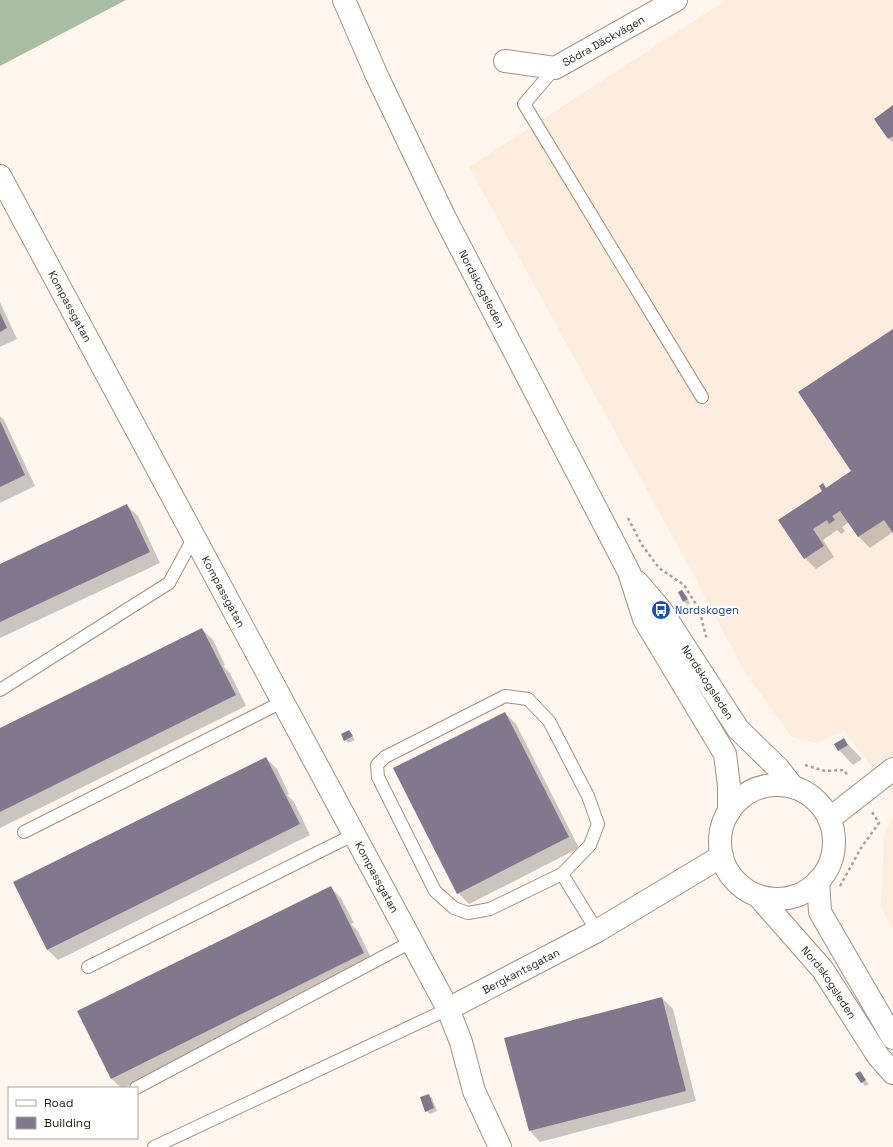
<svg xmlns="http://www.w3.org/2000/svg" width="893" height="1147" viewBox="0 0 893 1147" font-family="'Space Grotesk',sans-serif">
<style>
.built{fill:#fdedde}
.forest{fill:#a9bda4}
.shadow{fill:#0003}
.building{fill:#82788e}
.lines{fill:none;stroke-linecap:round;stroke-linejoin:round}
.service-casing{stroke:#a3907e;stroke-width:14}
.minor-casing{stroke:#a3907e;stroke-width:24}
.primary-casing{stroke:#a3907e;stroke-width:24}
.path{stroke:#a9a099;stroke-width:2.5;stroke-dasharray:3 3;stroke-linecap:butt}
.service{stroke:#fff;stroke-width:12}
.minor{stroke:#fff;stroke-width:22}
.primary{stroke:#fff;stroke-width:22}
.labels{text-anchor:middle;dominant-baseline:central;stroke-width:4;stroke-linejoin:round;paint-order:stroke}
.street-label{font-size:11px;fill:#261e18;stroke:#fff}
.transit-label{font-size:11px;fill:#164399;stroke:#fff;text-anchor:start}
</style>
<rect width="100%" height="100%" fill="#fff6ef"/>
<g class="built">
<polygon points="726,0 893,0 893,795 844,731 815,743 792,737 745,673 691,570 469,167"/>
<polygon points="893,816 893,931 881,906 884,835"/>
</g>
<polygon class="forest" points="0,0 126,0 0,66"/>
<g class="shadow">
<polygon points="893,107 893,141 892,142 875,119"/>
<polygon points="0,302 17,339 0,347"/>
<polygon points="893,330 893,532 870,548 859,537 849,522 842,527 845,531 841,534 837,530 823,540 834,557 816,569 805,558 780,520 823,491 823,485 826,488 852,471"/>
<polygon points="0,416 4,420 35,486 0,503"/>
<polygon points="127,506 138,516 160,563 0,638 0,565"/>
<polygon points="682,591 690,603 687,605 684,601"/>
<polygon points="202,629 213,640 225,665 223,666 230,673 246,706 0,828 0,729"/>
<polygon points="505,713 516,724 579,848 469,904 458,893"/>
<polygon points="349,731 355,740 348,743 345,740"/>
<polygon points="844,740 862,759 853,765 839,750"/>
<polygon points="266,758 277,769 289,794 287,795 294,802 310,835 58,960 47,949"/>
<polygon points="330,887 341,898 354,923 351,924 358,931 374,964 124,1088 121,1088 111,1078"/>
<polygon points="662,998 673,1009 696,1101 540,1142 530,1131"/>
<polygon points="859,1072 869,1084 865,1086 856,1074"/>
<polygon points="428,1095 432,1098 437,1111 430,1114 426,1111"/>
</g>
<g class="building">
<polygon points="893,105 893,136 888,139 874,119"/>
<polygon points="0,313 7,328 0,332"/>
<polygon points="893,329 893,533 884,520 858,537 840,511 832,516 835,520 829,524 827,520 813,529 824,546 804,559 778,520 822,491 819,486 823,483 826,488 851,471 798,392"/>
<polygon points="0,421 25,475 0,487"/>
<polygon points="127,504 150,552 0,622 0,564"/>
<polygon points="682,590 688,599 683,602 678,592"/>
<polygon points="202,628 236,695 0,812 0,728"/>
<polygon points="505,712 569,837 457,894 393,768"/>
<polygon points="349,730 353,736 344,741 341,734"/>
<polygon points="844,738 848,745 838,751 834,744"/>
<polygon points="266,757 300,824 47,950 13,882"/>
<polygon points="331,886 364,953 111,1079 77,1011"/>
<polygon points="662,997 686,1091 529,1131 504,1038"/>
<polygon points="860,1071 866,1080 861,1083 855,1074"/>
<polygon points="429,1094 434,1108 425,1112 420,1097"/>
</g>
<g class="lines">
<defs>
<g id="service">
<polyline points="555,68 524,104 702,397"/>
<polyline points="0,690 169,583 194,537"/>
<polyline points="24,832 282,702"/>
<polyline points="562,874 490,909 468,913 454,908 435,891 378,777 377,765 385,757 505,696 528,699 549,721 588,796 598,824 590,845 562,874 597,931"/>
<polyline points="88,967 353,835"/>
<polyline points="136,1088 411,942"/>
<polyline points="154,1147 448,1009"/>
</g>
<g id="minor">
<path id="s1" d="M505,61L555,68L676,0"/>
<path id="s2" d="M0,176L448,1009"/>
<polyline points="829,819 893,769"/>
<path id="s3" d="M500,1147L474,1091L461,1042L448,1009L597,931L722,856"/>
</g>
<g id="primary">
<path id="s4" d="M344,0L377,76L444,216L629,572L644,619L725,754L729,786V812"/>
<path id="s5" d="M637,582L661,610L738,729L778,768L793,787"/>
<circle cx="777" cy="842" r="57"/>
<polyline points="818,881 820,912 893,1038"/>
<path id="s6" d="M758,896L823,970L878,1056L893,1073"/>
</g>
</defs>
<use href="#service" class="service-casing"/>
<use href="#minor" class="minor-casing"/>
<use href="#primary" class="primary-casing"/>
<g class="path">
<polyline points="628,518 642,545 659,568 684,585 699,609 707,640"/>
<polyline points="805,765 825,771 844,770 848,776"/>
<polyline points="840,886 861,848 879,823 872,812"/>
</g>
<use href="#service" class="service"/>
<use href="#minor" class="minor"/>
<use href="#primary" class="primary"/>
</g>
<defs>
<symbol id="bus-disc" viewBox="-11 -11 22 22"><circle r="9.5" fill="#1a4fb4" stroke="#fff"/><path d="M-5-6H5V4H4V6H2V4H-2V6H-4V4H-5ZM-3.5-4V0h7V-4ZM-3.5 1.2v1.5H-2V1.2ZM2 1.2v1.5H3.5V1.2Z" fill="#fff"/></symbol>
</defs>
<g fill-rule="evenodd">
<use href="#bus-disc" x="650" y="599" width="22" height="22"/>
</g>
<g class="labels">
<g class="street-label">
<text stroke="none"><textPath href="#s1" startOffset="106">Södra Däckvägen</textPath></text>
<text stroke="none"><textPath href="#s4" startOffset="320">Nordskogsleden</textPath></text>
<text stroke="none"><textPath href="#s2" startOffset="148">Kompassgatan</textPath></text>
<text stroke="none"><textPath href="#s2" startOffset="472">Kompassgatan</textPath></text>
<text stroke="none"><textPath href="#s5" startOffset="123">Nordskogsleden</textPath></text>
<text stroke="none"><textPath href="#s2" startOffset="796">Kompassgatan</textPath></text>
<text stroke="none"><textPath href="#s3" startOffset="230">Bergkantsgatan</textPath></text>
<text stroke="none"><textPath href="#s6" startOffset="112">Nordskogsleden</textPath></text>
</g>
<g class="transit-label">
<text x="675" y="610">Nordskogen</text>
</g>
</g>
<rect x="8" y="1087" width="130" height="52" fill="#ffffff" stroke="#a8a5a3"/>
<rect x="16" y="1100" width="20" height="6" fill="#ffffff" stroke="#a8a5a3"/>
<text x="44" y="1107" font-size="12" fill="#261e18">Road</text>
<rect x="16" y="1117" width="20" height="12" fill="#82788e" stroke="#a8a5a3"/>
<text x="44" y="1127" font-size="12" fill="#261e18">Building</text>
</svg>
